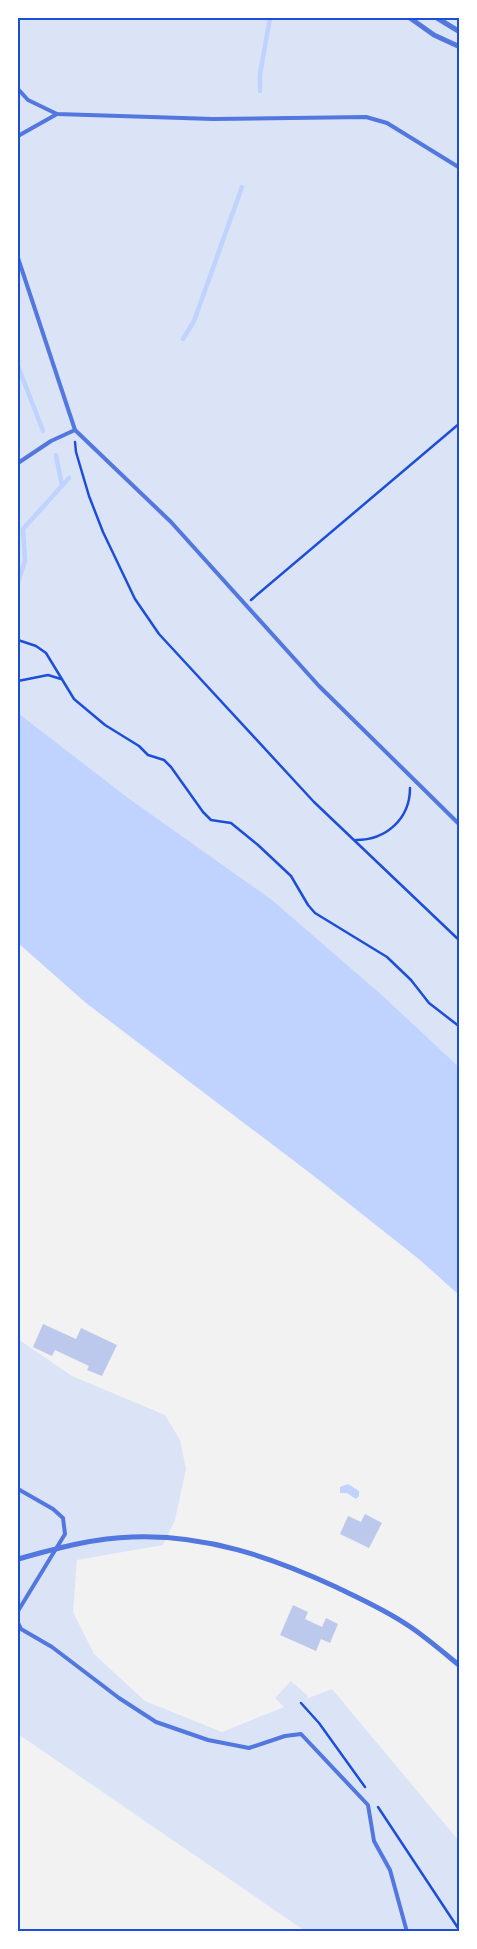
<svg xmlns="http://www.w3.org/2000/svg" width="477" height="1949" viewBox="0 0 477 1949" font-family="Roboto,sans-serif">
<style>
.green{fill:#dbe4f7}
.water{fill:#bfd3fe}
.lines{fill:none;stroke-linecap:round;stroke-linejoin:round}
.stream{stroke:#bfd3fe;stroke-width:4.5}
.building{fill:#bdc9ec}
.path{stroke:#1d4ed8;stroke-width:2.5}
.service{stroke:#5277de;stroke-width:4}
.minor{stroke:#5277de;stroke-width:5}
.neatline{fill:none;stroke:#1d4ed8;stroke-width:2}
</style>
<rect width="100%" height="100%" fill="#f2f2f2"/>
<g class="green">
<polygon points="18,18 459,18 459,1067 384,997 18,713"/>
<polygon points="18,1339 72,1376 165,1415 180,1440 186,1469 175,1520 163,1545 77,1560 73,1612 94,1654 145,1701 222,1732 284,1707 275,1698 291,1681 308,1696 306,1699 332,1689 459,1841 459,1931 305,1931 18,1734"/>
</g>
<g class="water">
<polygon points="18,713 128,798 272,900 384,997 459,1067 459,1295 420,1260 319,1180 86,1003 18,943"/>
<polygon points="348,1484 359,1491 359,1496 356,1499 347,1493 340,1493 340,1487"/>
</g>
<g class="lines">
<g class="stream">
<polyline points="260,91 260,74 270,18"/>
<polyline points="183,339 194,321 242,187"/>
<polyline points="18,366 43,431"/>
<polyline points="56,455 62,486"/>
<polyline points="18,582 25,561 23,529 69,478"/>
</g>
</g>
<g class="building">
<polygon points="43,1324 76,1339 81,1328 117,1345 102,1376 87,1370 89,1366 55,1350 52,1356 33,1347"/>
<polygon points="365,1514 382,1523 369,1548 340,1534 348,1516 361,1522"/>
<polygon points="293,1605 308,1612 305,1619 322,1627 326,1618 338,1624 330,1643 321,1639 316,1651 280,1635"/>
</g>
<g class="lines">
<g class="path">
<polyline points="75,442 76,452 89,496 103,532 135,599 159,634 314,802 460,941"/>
<polyline points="251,600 460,423"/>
<polyline points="18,640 36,646 46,653 74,699 105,725 139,746 148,755 164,760 171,767 203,812 211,820 231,823 258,845 291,876 308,905 315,913 387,957 411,980 429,1003 460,1027"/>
<polyline points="18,681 48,675 61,679"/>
<path d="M356,840C386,840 410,819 410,788"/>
<polyline points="301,1703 319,1723 365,1787"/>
<polyline points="378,1807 460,1931"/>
</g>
<g class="service">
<polyline points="18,89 28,100 57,114 213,119 366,117 387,123 460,168"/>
<polyline points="18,136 57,114"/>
<polyline points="18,258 75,430 171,522 319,686 460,825"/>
<polyline points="18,463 51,441 75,430"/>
<polyline points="18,1489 53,1509 63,1518 65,1534 18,1611"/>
<polyline points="18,1623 21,1629 52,1647 119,1698 156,1722 208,1740 249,1748 285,1736 301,1734 368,1805 374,1841 390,1870 407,1932"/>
</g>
<g class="minor">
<polyline points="410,18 434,35 460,47"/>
<polyline points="437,18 460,32"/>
<path d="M18,1559C55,1549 93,1538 132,1537C205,1534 271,1557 336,1587C361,1599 386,1610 409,1626C427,1638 443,1652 460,1666"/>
</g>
</g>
<rect width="477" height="1949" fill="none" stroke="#ffffff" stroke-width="38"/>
<rect x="19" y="19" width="439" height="1911" class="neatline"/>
</svg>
